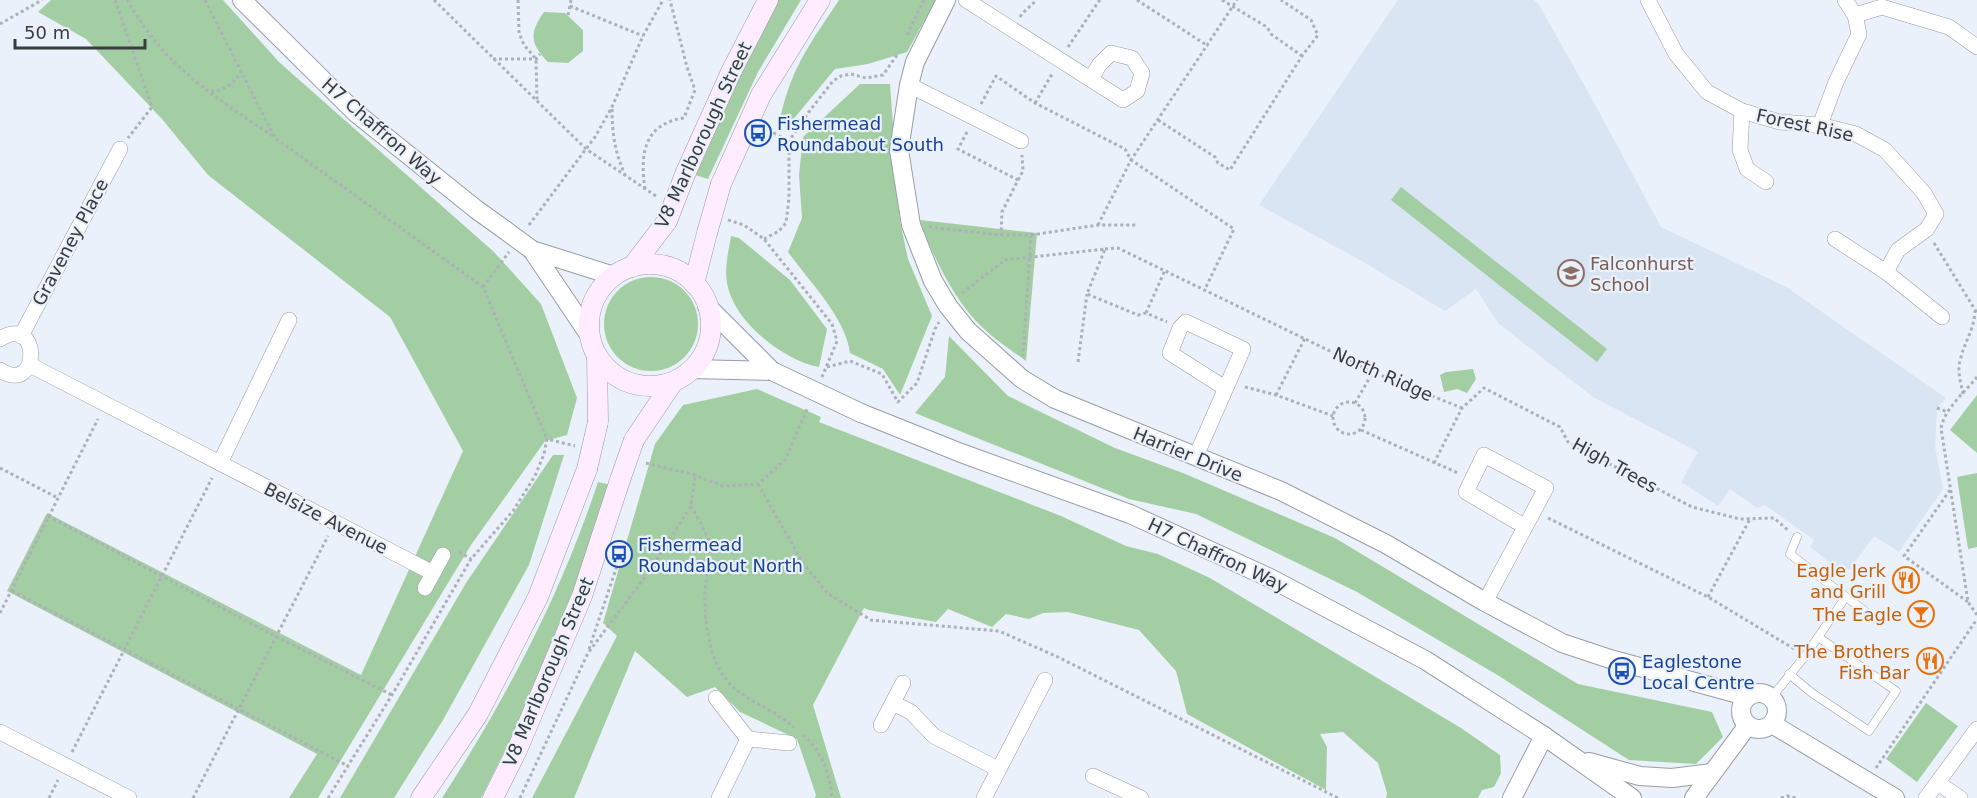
<svg xmlns="http://www.w3.org/2000/svg" width="1977" height="798" viewBox="0 0 1977 798" font-family="'DejaVu Sans',sans-serif">
<style>
.built{fill:#d9e5f2}
.green{fill:#a3cea3}
.lines{fill:none;stroke-linecap:round;stroke-linejoin:round}
.service-casing{stroke:#979da4;stroke-width:9}
.minor-casing{stroke:#979da4;stroke-width:16}
.tertiary-casing{stroke:#979da4;stroke-width:20}
.secondary-casing{stroke:#979da4;stroke-width:21}
.path{stroke:#acb0b7;stroke-width:3;stroke-dasharray:3 3;stroke-linecap:butt}
.service{stroke:#fff;stroke-width:8}
.minor{stroke:#fff;stroke-width:15}
.tertiary{stroke:#fff;stroke-width:18}
.secondary{stroke:#ffecfe;stroke-width:20}
.tertiary-bridge-casing{stroke:#979da4;stroke-width:20;stroke-linecap:butt}
.secondary-bridge-casing{stroke:#979da4;stroke-width:21;stroke-linecap:butt}
.tertiary-bridge{stroke:#fff;stroke-width:18}
.secondary-bridge{stroke:#ffecfe;stroke-width:20}
.labels{text-anchor:middle;dominant-baseline:central;stroke-width:4.5;stroke-linejoin:round;paint-order:stroke}
.transit-label{font-size:18px;fill:#164399;stroke:#ebf1fa;text-anchor:start}
.street-label{font-size:18px;fill:#393b3e;stroke:#ebf1fa}
.education-label{font-size:18px;fill:#785e54;stroke:#ebf1fa;text-anchor:start}
.food-label{font-size:18px;fill:#c56008;stroke:#ebf1fa;text-anchor:end}
</style>
<rect width="100%" height="100%" fill="#ebf1fa"/>
<polygon class="built" points="1398,0 1534,0 1539,5 1591,97 1661,227 1786,287 1946,398 1937,408 1935,447 1943,489 1899,552 1874,536 1850,569 1840,571 1810,547 1814,540 1765,505 1757,508 1730,489 1718,506 1681,482 1698,452 1593,397 1499,324 1476,289 1445,311 1360,260 1259,205"/>
<g class="green">
<polygon points="51,0 223,0 279,62 494,252 541,304 577,398 567,435 545,441 471,545 318,798 289,798 317,754 7,591 47,513 361,675 463,451 390,317 208,175 162,119 86,39 38,12"/>
<polygon points="778,0 801,0 758,72 708,179 695,175 743,65"/>
<path d="M839,0H936L907,52L868,64L835,69L791,122L781,115C792,66 812,41 839,0Z"/>
<path d="M544,12L565,13L583,30V51L568,63L548,62C530,44 529,33 544,12Z"/>
<path d="M860,84H890L900,221L908,259L932,316L900,395L883,369L850,353C846,318 808,280 788,252L802,218L799,175L803,137Z"/>
<polygon points="1401,187 1607,349 1597,362 1391,200"/>
<path d="M920,220L1037,233L1026,361C1011,350 995,340 982,327C955,302 932,255 920,220Z"/>
<path d="M731,236L739,238L790,280L827,329L819,367C785,361 739,325 729,291C723,273 728,254 731,236Z"/>
<circle cx="651" cy="324" r="47"/>
<polygon points="949,336 1008,396 1115,448 1183,473 1335,538 1578,684 1712,712 1723,737 1696,764 1629,760 1499,676 1357,592 1196,514 1129,499 915,413 945,377"/>
<polygon points="1473,369 1476,379 1467,393 1457,389 1444,392 1440,375 1446,372"/>
<polygon points="757,389 821,417 819,422 1061,516 1126,546 1158,554 1210,578 1461,728 1500,755 1501,773 1494,787 1482,790 1478,798 1386,798 1387,793 1378,763 1343,732 1320,734 1327,747 1326,790 1187,714 1176,671 1139,630 1068,612 1043,613 1029,619 1006,614 992,627 948,609 936,622 869,610 864,608 813,705 841,798 815,798 816,795 797,739 740,712 715,687 687,697 635,651 574,798 532,798 617,636 603,623 655,444 683,405"/>
<polygon points="1977,395 1977,453 1950,430"/>
<polygon points="553,455 564,455 529,565 443,720 394,798 340,798 466,583"/>
<polygon points="1977,473 1977,547 1968,549 1957,477"/>
<path d="M598,482L612,485L576,588L525,710L481,798H442C506,699 561,594 598,482Z"/>
<polygon points="1926,703 1958,726 1917,782 1886,759"/>
</g>
<g class="lines">
<defs>
<g id="service">
<polyline points="1797,537 1790,554 1875,619"/>
<polyline points="1789,674 1812,693 1869,731 1896,691 1818,637"/>
<polyline points="1772,697 1805,656 1845,598"/>
</g>
<g id="minor">
<polyline points="966,0 1123,100 1137,91 1142,73 1132,58 1111,53 1099,65 1091,79"/>
<polyline points="1648,0 1676,54 1707,92 1742,111 1780,122 1820,125 1856,134 1885,150 1924,193 1936,214 1927,229 1898,250 1886,272"/>
<polyline points="1855,15 1882,7 1949,27 1977,47"/>
<polyline points="909,85 1021,141"/>
<polyline points="1742,111 1740,150 1747,169 1766,182"/>
<polyline points="1820,125 1836,82 1859,34 1855,15 1845,0"/>
<polyline points="1835,239 1886,272 1942,317"/>
<polyline points="21,336 120,149"/>
<path d="M0,339C41,313 41,396 0,370"/>
<polyline points="30,365 433,573"/>
<polyline points="1196,456 1243,349 1186,322 1180,328 1170,353 1225,388"/>
<polyline points="220,463 289,320"/>
<polyline points="425,588 443,555"/>
<polyline points="1485,602 1546,488 1484,455 1466,492 1524,526"/>
<polyline points="716,698 748,739 789,743"/>
<polyline points="893,703 911,712 934,736 998,769"/>
<polyline points="881,725 903,683"/>
<polyline points="0,732 129,798"/>
<polyline points="1093,776 1141,798"/>
<polyline points="1938,783 1960,798"/>
<polyline points="719,798 748,739"/>
<polyline points="984,798 1045,680"/>
<polyline points="1926,798 1977,729"/>
</g>
<g id="tertiary">
<polyline points="242,0 356,113 477,210 505,230"/>
<polyline points="946,0 915,62 909,85 899,150 911,225 933,281 948,306 968,331 1022,379 1055,399 1281,491 1386,544 1485,602 1562,643 1610,659 1735,693 1745,699"/>
<polyline points="532,250 590,336"/>
<polyline points="532,250 614,276"/>
<polyline points="707,306 772,371"/>
<polyline points="692,369 772,371"/>
<polyline points="861,413 961,453 1130,514 1270,578 1425,660 1544,736 1632,798"/>
<circle cx="1759" cy="711" r="18"/>
<polyline points="1772,724 1895,798"/>
<polyline points="1589,762 1640,776 1672,778 1712,773"/>
<polyline points="1512,798 1544,736"/>
<polyline points="1694,798 1748,725"/>
</g>
<g id="secondary">
<polyline points="686,172 731,72 768,0"/>
<polyline points="721,184 761,95 820,0"/>
<circle cx="650" cy="325" r="61"/>
<polyline points="632,267 667,221"/>
<polyline points="694,284 707,233"/>
<polyline points="597,356 598,422"/>
<polyline points="634,440 673,382"/>
<polyline points="421,798 478,714 538,597 587,469"/>
<polyline points="493,798 517,750 582,596 620,480"/>
</g>
</defs>
<use href="#service" class="service-casing"/>
<use href="#minor" class="minor-casing"/>
<use href="#tertiary" class="tertiary-casing"/>
<use href="#secondary" class="secondary-casing"/>
<g class="path">
<polyline points="115,0 152,107 128,138"/>
<path d="M127,0C140,22 156,44 174,62C204,91 240,114 274,137"/>
<polyline points="205,0 275,138 483,287 547,439"/>
<polyline points="434,0 586,149 656,196"/>
<polyline points="518,0 519,33 524,45 536,59 537,100"/>
<polyline points="571,0 570,6 643,36"/>
<polyline points="1137,0 1208,46"/>
<polyline points="1222,0 1267,27 1271,34 1302,56"/>
<polyline points="568,15 570,6"/>
<path d="M1020,17C1025,9 1031,7 1036,0"/>
<polyline points="0,24 42,0"/>
<polyline points="907,35 924,0"/>
<polyline points="1068,47 1099,1 1103,0"/>
<polyline points="493,59 536,59 540,54"/>
<path d="M211,92C226,89 234,84 242,70"/>
<polyline points="1035,103 1052,74"/>
<polyline points="981,104 996,76 1035,103 1125,149 1131,160 1234,229 1205,289"/>
<path d="M612,109C612,134 615,152 625,175"/>
<polyline points="1158,120 1215,157 1218,163 1230,170 1302,56 1318,35 1311,20 1281,0"/>
<polyline points="768,130 789,141"/>
<polyline points="967,132 958,149 1018,180 1002,212 1001,235"/>
<polyline points="1018,180 1023,171 1022,155"/>
<path d="M645,189C640,155 643,124 684,118L695,90L687,67L670,0"/>
<polyline points="728,220 744,225 764,239 832,324 837,341 822,377"/>
<polyline points="529,225 595,137 612,107 643,36 663,0"/>
<polyline points="1098,225 1131,160 1237,0"/>
<polyline points="929,227 1001,235 1031,235 1023,356"/>
<polyline points="1031,235 1098,225 1136,225"/>
<polyline points="764,239 779,231 786,223 789,198 789,141 808,113 833,81 841,76 851,74 866,78 883,75 897,55"/>
<polyline points="1934,243 1977,313"/>
<polyline points="1105,249 1118,248 1373,372 1462,408"/>
<polyline points="483,287 509,252"/>
<polyline points="962,293 1005,260 1105,249 1087,294 1138,315 1146,313 1167,322"/>
<polyline points="1146,313 1165,270"/>
<polyline points="1078,362 1087,294"/>
<polyline points="827,367 850,361 882,374 898,402 917,383 935,329 939,322"/>
<path d="M1977,377C1965,392 1945,408 1941,428L1968,602L1977,615"/>
<polyline points="1245,387 1276,395 1333,416"/>
<path d="M1963,394C1961,383 1957,371 1960,361C1964,342 1974,331 1975,311"/>
<polyline points="1276,395 1305,338"/>
<circle cx="1349" cy="418" r="16"/>
<polyline points="1355,403 1373,372"/>
<polyline points="1937,408 1948,412"/>
<polyline points="1361,430 1458,473"/>
<polyline points="646,463 695,475 723,486 758,484 785,460 808,407"/>
<polyline points="1434,463 1462,408 1484,388 1560,427 1568,442 1692,507 1740,519 1774,518 1789,531"/>
<polyline points="0,468 58,498"/>
<polyline points="758,484 803,563 827,593 871,620 999,631 1058,657 1338,798"/>
<polyline points="1950,490 1904,556 1968,602"/>
<path d="M691,506C698,519 708,533 710,548C711,564 705,579 705,594C704,623 710,665 732,686C748,701 775,711 794,727"/>
<polyline points="48,516 277,637 392,695"/>
<polyline points="1548,518 1708,597 1796,650"/>
<polyline points="459,552 471,559"/>
<polyline points="12,591 348,766"/>
<polyline points="1708,597 1750,519"/>
<polyline points="0,613 98,419"/>
<polyline points="589,649 618,563"/>
<path d="M803,735C823,753 829,772 832,798"/>
<polyline points="72,752 212,478"/>
<polyline points="1876,768 1977,619"/>
<polyline points="49,798 58,780"/>
<polyline points="193,798 328,536"/>
<polyline points="328,798 392,695 471,559 513,511 535,476 544,454 547,439 575,446"/>
<polyline points="520,798 588,653 648,573 691,506 695,476"/>
<polyline points="1781,798 1787,796 1797,798"/>
</g>
<use href="#service" class="service"/>
<use href="#minor" class="minor"/>
<use href="#tertiary" class="tertiary"/>
<use href="#secondary" class="secondary"/>
<defs>
<g id="tertiary-bridge">
<polyline points="505,230 532,250"/>
<polyline points="772,371 861,413"/>
</g>
<g id="secondary-bridge">
<polyline points="667,221 686,172"/>
<polyline points="707,233 721,184"/>
<polyline points="587,469 598,422"/>
<polyline points="620,480 634,440"/>
</g>
</defs>
<use href="#tertiary-bridge" class="tertiary-bridge-casing"/>
<use href="#secondary-bridge" class="secondary-bridge-casing"/>
<use href="#tertiary-bridge" class="tertiary-bridge"/>
<use href="#secondary-bridge" class="secondary-bridge"/>
</g>
<defs>
<symbol id="bus-ring" viewBox="-11 -11 22 22"><circle r="9.5" fill="#ebf1fa" stroke="#1a4fb4" stroke-width="1.5"/><path d="M-5-6H5V4H4V6H2V4H-2V6H-4V4H-5ZM-3.5-4V0h7V-4ZM-3.5 1.2v1.5H-2V1.2ZM2 1.2v1.5H3.5V1.2Z" fill="#1a4fb4"/></symbol>
<symbol id="school-ring" viewBox="-11 -11 22 22"><circle r="9.5" fill="#ebf1fa" stroke="#8d6e63" stroke-width="1.5"/><path d="M0-5L7-2L0 1L-7-2ZM-4 1L0 2.5L4 1V4Q0 6-4 4Z" fill="#8d6e63"/></symbol>
<symbol id="restaurant-ring" viewBox="-11 -11 22 22"><circle r="9.5" fill="#ebf1fa" stroke="#e8710a" stroke-width="1.5"/><path d="M-5-6h1v4h1v-4h1v4h1v-4h1v5L-1.5 .5V6h-2V.5L-5-1ZM5-6V6H3V1.5H1.5Q1.5-4 5-6Z" fill="#e8710a"/></symbol>
<symbol id="bar-ring" viewBox="-11 -11 22 22"><circle r="9.5" fill="#ebf1fa" stroke="#e8710a" stroke-width="1.5"/><path d="M-6-5H6L.8 .8V4.5H3.5V6h-7V4.5H-.8V.8Z" fill="#e8710a"/></symbol>
</defs>
<g fill-rule="evenodd">
<use href="#bus-ring" x="743" y="118" width="30" height="30"/>
<use href="#school-ring" x="1556" y="258" width="30" height="30"/>
<use href="#bus-ring" x="604" y="539" width="30" height="30"/>
<use href="#restaurant-ring" x="1891" y="565" width="30" height="30"/>
<use href="#bar-ring" x="1906" y="599" width="30" height="30"/>
<use href="#restaurant-ring" x="1915" y="646" width="30" height="30"/>
<use href="#bus-ring" x="1607" y="656" width="30" height="30"/>
</g>
<g class="labels">
<g class="transit-label">
<text x="777" y="123">Fishermead<tspan x="777" dy="21">Roundabout South</tspan></text>
<text x="638" y="544">Fishermead<tspan x="638" dy="21">Roundabout North</tspan></text>
<text x="1642" y="661">Eaglestone<tspan x="1642" dy="21">Local Centre</tspan></text>
</g>
<g class="street-label">
<text transform="translate(1805 125) rotate(12)">Forest Rise</text>
<text transform="translate(382 131) rotate(41)">H7 Chaffron Way</text>
<text transform="translate(703 135) rotate(-65)">V8 Marlborough Street</text>
<text transform="translate(70 242) rotate(-62)">Graveney Place</text>
<text transform="translate(1383 374) rotate(24)">North Ridge</text>
<text transform="translate(1188 454) rotate(22)">Harrier Drive</text>
<text transform="translate(1615 465) rotate(29)">High Trees</text>
<text transform="translate(326 518) rotate(27)">Belsize Avenue</text>
<text transform="translate(1218 555) rotate(25)">H7 Chaffron Way</text>
<text transform="translate(548 672) rotate(-67)">V8 Marlborough Street</text>
</g>
<g class="education-label">
<text x="1590" y="263">Falconhurst<tspan x="1590" dy="21">School</tspan></text>
</g>
<g class="food-label">
<text x="1886" y="570">Eagle Jerk<tspan x="1886" dy="21">and Grill</tspan></text>
<text x="1902" y="614">The Eagle</text>
<text x="1910" y="651">The Brothers<tspan x="1910" dy="21">Fish Bar</tspan></text>
</g>
</g>
<path d="M15 39v9h130v-9" fill="none" stroke="#393b3e" stroke-width="3"/>
<text x="24" y="39" font-size="18" fill="#393b3e" stroke="#ebf1fa" stroke-width="4.5" paint-order="stroke">50 m</text>
</svg>
